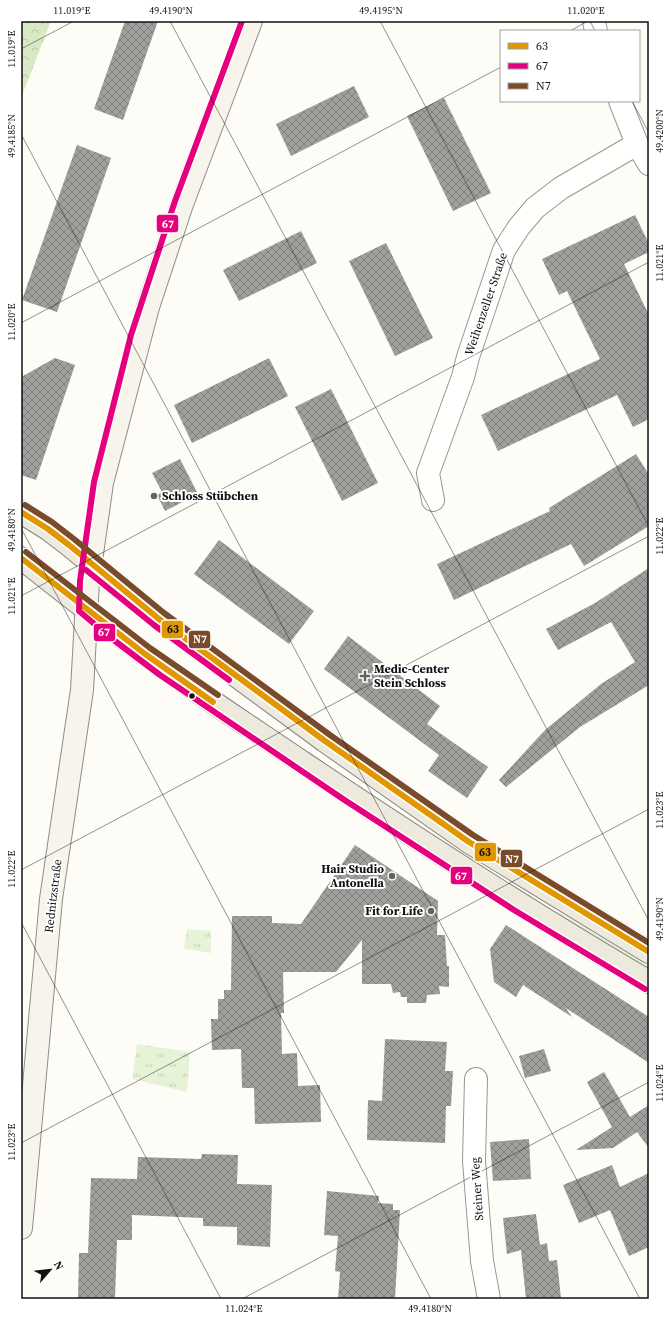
<svg xmlns="http://www.w3.org/2000/svg" width="670" height="1320" viewBox="0 0 670 1320" font-family="'Source Serif 4',serif">
<style>
.grass{fill:#e7f3d7}
.forest{fill:url(#forest-crowns)}
.park{fill:url(#park-tufts)}
.building{fill:url(#building-cross-hatch)}
.lines{fill:none;stroke-linecap:round;stroke-linejoin:round}
.street-casing{stroke:#979795;stroke-width:24}
.secondary-casing{stroke:#8e8d8b;stroke-width:24}
.primary-casing{stroke:#858482;stroke-width:24}
.street{stroke:#fffffe;stroke-width:22}
.secondary{stroke:#f6f4eb;stroke-width:22}
.primary{stroke:#ede9dc;stroke-width:22}
.bus-1-casing{stroke:#fff;stroke-width:9}
.bus-2-casing{stroke:#fff;stroke-width:9}
.bus-3-casing{stroke:#fff;stroke-width:9}
.bus-1{stroke:#e09702;stroke-width:6}
.bus-2{stroke:#e5007d;stroke-width:6}
.bus-3{stroke:#7a4b2a;stroke-width:6}
.ticks{fill:none;stroke:#111;stroke-width:1;stroke-opacity:0.45}
.poi-dot{fill:#646362;stroke:#fff;stroke-width:1.5}
.bus-dot{fill:#111;stroke:#fff;stroke-width:1.5}
.labels{text-anchor:middle;dominant-baseline:central;stroke-width:4;stroke-linejoin:round;paint-order:stroke}
.street-label{font-size:12px;fill:#111;stroke:#fff}
.poi-label{font-size:12px;font-weight:bold;fill:#111;stroke:#fff;text-anchor:start}
.line-badge{stroke:#fff;stroke-width:1.5}
.badge-label{font-size:11px;text-anchor:middle;font-weight:bold;fill:#fff}
.pale-badge-label{font-size:11px;text-anchor:middle;font-weight:bold;fill:#111}
.neatline{fill:none;stroke:#111;stroke-width:1.5}
.ticks-label{font-size:10px;text-anchor:middle;fill:#111}
</style>
<defs>
<pattern id="forest-crowns" width="20" height="18" patternUnits="userSpaceOnUse"><rect width="20" height="18" fill="#d8eac5"/><path d="M2 6a3 3 0 1 1 6 0M12 15a3 3 0 1 1 6 0" fill="none" stroke="#b8c8a8"/></pattern>
<pattern id="park-tufts" width="24" height="20" patternUnits="userSpaceOnUse"><rect width="24" height="20" fill="#e7f3d7"/><path d="M3 7l-1-3M5 7V3M7 7l1-3M15 17l-1-3M17 17v-4M19 17l1-3" fill="none" stroke="#c5cfb8"/></pattern>
<pattern id="building-cross-hatch" width="8" height="8" patternUnits="userSpaceOnUse"><rect width="8" height="8" fill="#a19f9c"/><path d="M0 0l8 8M0 8l8-8" fill="none" stroke="#82807e"/></pattern>
</defs>
<rect width="100%" height="100%" fill="#fdfcf7"/>
<polygon class="grass" points="559,912 649,965 649,972 555,915"/>
<polygon class="forest" points="21,21 51,21 21,98"/>
<g class="park">
<polygon points="187,929 211,931 211,953 184,949"/>
<polygon points="137,1044 190,1052 187,1092 132,1079"/>
</g>
<g class="building">
<polygon points="125,21 158,21 123,120 94,109"/>
<polygon points="354,86 369,117 291,156 276,124"/>
<polygon points="444,98 491,193 453,211 407,116"/>
<polygon points="77,145 111,158 57,312 22,300"/>
<polygon points="635,215 649,244 649,252 624,264 649,315 649,419 633,427 617,395 498,451 481,415 600,359 567,291 559,295 542,259"/>
<polygon points="301,231 317,263 239,301 223,270"/>
<polygon points="386,243 433,338 395,356 349,261"/>
<polygon points="55,358 75,365 36,480 21,475 21,382 23,376"/>
<polygon points="269,358 288,396 192,443 174,405"/>
<polygon points="331,389 378,483 342,501 295,407"/>
<polygon points="636,454 649,475 649,526 584,566 571,544 454,600 437,564 550,511 549,508"/>
<polygon points="180,459 198,494 165,511 157,495 162,492 152,473"/>
<polygon points="219,540 314,611 289,644 194,574"/>
<polygon points="649,568 649,685 580,727 506,787 499,780 545,730 601,684 635,662 611,622 558,650 546,629 595,603"/>
<polygon points="348,636 440,706 427,724 488,767 467,798 428,771 439,755 324,669"/>
<polygon points="355,845 438,901 437,935 445,935 447,966 449,966 449,987 439,986 440,994 427,995 426,1003 407,1003 407,997 401,997 400,992 393,993 391,984 362,984 362,940 336,972 283,972 284,1013 281,1013 282,1054 297,1053 298,1086 320,1085 321,1122 255,1124 254,1088 242,1088 241,1049 212,1050 211,1019 218,1019 218,999 224,999 224,990 231,990 232,916 272,916 272,923 301,924"/>
<polygon points="506,925 649,1017 649,1063 566,1008 572,1017 523,985 516,997 494,982 490,949"/>
<polygon points="385,1039 447,1042 445,1071 453,1071 451,1106 446,1106 445,1143 367,1140 368,1100 382,1101"/>
<polygon points="544,1049 551,1071 525,1078 519,1056"/>
<polygon points="604,1072 630,1117 649,1105 649,1148 637,1132 613,1148 576,1150 612,1127 587,1082"/>
<polygon points="529,1139 531,1179 493,1181 490,1142"/>
<polygon points="202,1154 238,1155 237,1184 272,1185 270,1247 237,1245 237,1227 203,1226 203,1218 132,1215 132,1240 117,1240 115,1299 78,1299 79,1253 88,1253 91,1178 137,1179 138,1157 201,1159"/>
<polygon points="612,1165 620,1187 649,1173 649,1247 629,1256 610,1210 579,1223 563,1185"/>
<polygon points="327,1191 379,1196 378,1203 393,1204 393,1210 400,1210 395,1299 338,1299 340,1272 335,1271 338,1236 324,1235"/>
<polygon points="536,1214 540,1245 547,1243 549,1261 557,1260 561,1299 526,1299 521,1250 507,1254 503,1218"/>
</g>
<g class="lines">
<defs>
<g id="street">
<polyline points="594,21 596,31"/>
<polyline points="620,101 637,144 649,164"/>
<polyline points="433,500 428,473 463,377 468,357 504,250 519,227 535,208 561,188 637,144"/>
<polyline points="476,1079 474,1161 482,1261 489,1299"/>
</g>
<polyline id="secondary" points="21,1228 51,899 82,690 88,582 102,483 148,307 182,204 251,21"/>
<g id="primary">
<polyline points="21,512 48,529 69,545 159,619 325,741 469,842 649,952"/>
<path d="M21,558C62,590 103,623 145,654C196,692 249,726 302,762C415,838 531,913 649,982"/>
</g>
</defs>
<use href="#street" class="street-casing"/>
<use href="#secondary" class="secondary-casing"/>
<use href="#primary" class="primary-casing"/>
<use href="#street" class="street"/>
<use href="#secondary" class="secondary"/>
<use href="#primary" class="primary"/>
<defs>
<g id="bus-1">
<polyline points="21,512 48,529 69,545 159,619 325,741 469,842 649,952"/>
<polyline points="21,558 145,654 213,702"/>
</g>
<g id="bus-2">
<polyline points="242,21 175,201 131,335 94,482 80,581 79,611 111,638 160,675 343,799 514,910 645,989"/>
<polyline points="86,570 154,625 229,680"/>
</g>
<g id="bus-3">
<polyline points="25,505 52,522 74,539 164,613 330,735 473,835 649,943"/>
<polyline points="26,552 150,648 218,695"/>
</g>
</defs>
<use href="#bus-1" class="bus-1-casing"/>
<use href="#bus-2" class="bus-2-casing"/>
<use href="#bus-3" class="bus-3-casing"/>
<use href="#bus-1" class="bus-1"/>
<use href="#bus-2" class="bus-2"/>
<use href="#bus-3" class="bus-3"/>
</g>
<path class="ticks" d="M170,21L649,921M380,21L649,527M590,21L595,31M570,31L588,21M21,49L74,21M632,101L649,133M21,134L640,1299M21,323L501,67M21,528L431,1299M21,596L649,262M21,870L649,536M21,922L221,1299M21,1143L649,809M242,1299L649,1082"/>
<g class="poi-dot">
<circle cx="154" cy="496" r="4"/>
<path d="M363 670h4v4h4v4h-4v4h-4v-4h-4v-4h4z"/>
<circle cx="392" cy="876" r="4"/>
<circle cx="431" cy="911" r="4"/>
</g>
<circle class="bus-dot" cx="192" cy="696" r="3.5"/>
<g class="labels">
<g class="street-label">
<text transform="translate(486 304) rotate(-71)">Weihenzeller Straße</text>
<text transform="translate(53 896) rotate(-83)">Rednitzstraße</text>
<text transform="translate(477 1189) rotate(-94)">Steiner Weg</text>
</g>
<g class="poi-label">
<text x="162" y="496">Schloss Stübchen</text>
<text x="374" y="669">Medic-Center<tspan x="374" dy="14">Stein Schloss</tspan></text>
<text x="384" y="869" text-anchor="end">Hair Studio<tspan x="384" dy="14">Antonella</tspan></text>
<text x="423" y="911" text-anchor="end">Fit for Life</text>
</g>
</g>
<g class="line-badge">
<rect x="156" y="214" width="23" height="19" rx="4" fill="#e5007d"/>
<rect x="161" y="620" width="23" height="19" rx="4" fill="#e09702"/>
<rect x="93" y="623" width="23" height="19" rx="4" fill="#e5007d"/>
<rect x="188" y="630" width="23" height="19" rx="4" fill="#7a4b2a"/>
<rect x="474" y="842" width="23" height="20" rx="4" fill="#e09702"/>
<rect x="500" y="849" width="23" height="19" rx="4" fill="#7a4b2a"/>
<rect x="450" y="866" width="23" height="19" rx="4" fill="#e5007d"/>
</g>
<g class="badge-label">
<text x="168" y="228">67</text>
<text x="104" y="636">67</text>
<text x="200" y="643">N7</text>
<text x="512" y="863">N7</text>
<text x="461" y="880">67</text>
</g>
<g class="pale-badge-label">
<text x="173" y="633">63</text>
<text x="485" y="856">63</text>
</g>
<rect width="670" height="1320" fill="none" stroke="#ffffff" stroke-width="44"/>
<rect x="500" y="30" width="140" height="72" fill="#ffffff" stroke="#a0a0a0"/>
<rect x="508" y="43" width="20" height="6" fill="#e09702" stroke="#a0a0a0"/>
<text x="536" y="50" font-size="12" fill="#111111">63</text>
<rect x="508" y="63" width="20" height="6" fill="#e5007d" stroke="#a0a0a0"/>
<text x="536" y="70" font-size="12" fill="#111111">67</text>
<rect x="508" y="83" width="20" height="6" fill="#7a4b2a" stroke="#a0a0a0"/>
<text x="536" y="90" font-size="12" fill="#111111">N7</text>
<g transform="translate(50 1270) rotate(62)" stroke="#ffffff" stroke-width="3" paint-order="stroke">
<path d="M0-3L7 15L0 10L-7 15Z" fill="#111111"/>
<text y="-6" font-size="11" font-weight="bold" text-anchor="middle" fill="#111111">N</text>
</g>
<rect x="22" y="22" width="626" height="1276" class="neatline"/>
<g class="ticks-label">
<text x="72" y="14">11.019°E</text>
<text x="171" y="14">49.4190°N</text>
<text x="381" y="14">49.4195°N</text>
<text x="586" y="14">11.020°E</text>
<text transform="translate(11 49) rotate(-90)" y="4">11.019°E</text>
<text transform="translate(659 131) rotate(-90)" y="4">49.4200°N</text>
<text transform="translate(11 136) rotate(-90)" y="4">49.4185°N</text>
<text transform="translate(659 263) rotate(-90)" y="4">11.021°E</text>
<text transform="translate(11 322) rotate(-90)" y="4">11.020°E</text>
<text transform="translate(11 530) rotate(-90)" y="4">49.4180°N</text>
<text transform="translate(659 536) rotate(-90)" y="4">11.022°E</text>
<text transform="translate(11 596) rotate(-90)" y="4">11.021°E</text>
<text transform="translate(659 810) rotate(-90)" y="4">11.023°E</text>
<text transform="translate(11 869) rotate(-90)" y="4">11.022°E</text>
<text transform="translate(659 919) rotate(-90)" y="4">49.4190°N</text>
<text transform="translate(659 1083) rotate(-90)" y="4">11.024°E</text>
<text transform="translate(11 1142) rotate(-90)" y="4">11.023°E</text>
<text x="244" y="1312">11.024°E</text>
<text x="430" y="1312">49.4180°N</text>
</g>
</svg>
